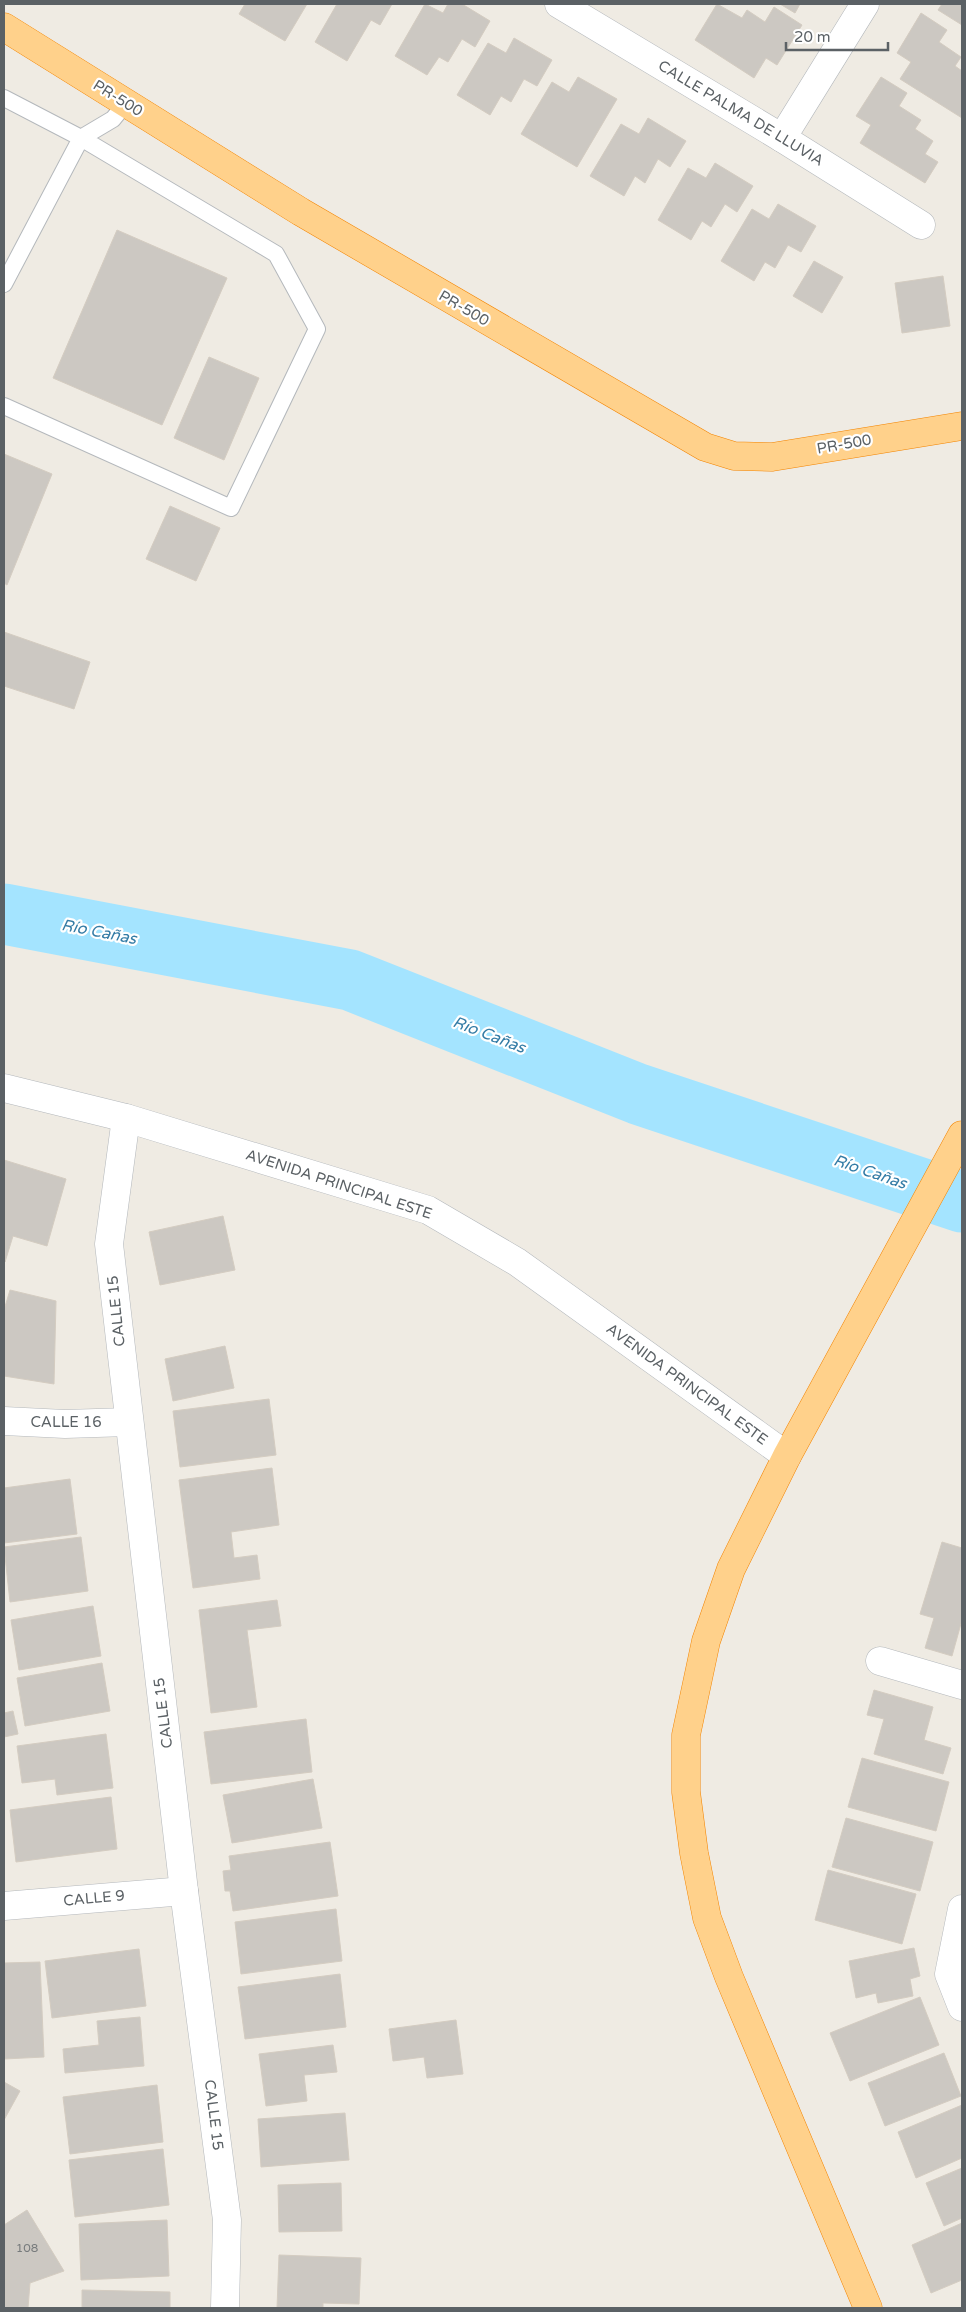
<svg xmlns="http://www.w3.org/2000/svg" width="966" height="2312" viewBox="0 0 966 2312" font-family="'Varela Round',sans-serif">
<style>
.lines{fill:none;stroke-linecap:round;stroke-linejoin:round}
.river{stroke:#a4e4ff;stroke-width:61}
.building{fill:#ccc8c2;stroke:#d4ccc1}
.lane-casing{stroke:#b4b8bc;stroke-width:18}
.street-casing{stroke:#b4b8bc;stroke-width:29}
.highway-casing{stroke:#f38400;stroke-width:29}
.lane{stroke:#fff;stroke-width:16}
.street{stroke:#fff;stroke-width:28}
.highway{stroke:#ffd18b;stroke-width:28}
.labels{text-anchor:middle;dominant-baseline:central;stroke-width:4.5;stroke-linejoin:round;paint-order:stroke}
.number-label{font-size:12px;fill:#777b7c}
.street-label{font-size:15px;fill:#5b6165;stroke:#fff}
.water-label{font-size:16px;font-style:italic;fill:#347ca6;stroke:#fff}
</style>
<rect width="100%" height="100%" fill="#efebe3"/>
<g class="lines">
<polyline class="river" points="4,914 350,980 638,1094 962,1202"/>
</g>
<g class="building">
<polygon points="245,4 307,4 285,41 239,14"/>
<polygon points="337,4 392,4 380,25 371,20 347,61 315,42"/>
<polygon points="425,4 443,13 448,4 462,4 490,21 475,47 462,39 448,62 439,57 427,75 395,56"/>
<polygon points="717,4 742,18 747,10 765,22 774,7 802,25 777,65 766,58 754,78 695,40"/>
<polygon points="780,4 800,4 795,13"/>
<polygon points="942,4 962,4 962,25 938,10"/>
<polygon points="921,13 947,30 939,42 961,57 955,66 962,71 962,118 900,79 911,62 897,53"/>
<polygon points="514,38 552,60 537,86 524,79 511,102 501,96 490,115 457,95 488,43 506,53"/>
<polygon points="578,77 617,99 577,167 521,134 552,82 569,92"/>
<polygon points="881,77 907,93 899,106 921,120 915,129 933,141 925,154 938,162 925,183 860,143 871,125 856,116"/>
<polygon points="648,118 686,141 670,167 658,159 645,183 635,176 624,196 590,176 621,124 639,134"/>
<polygon points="715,163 753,186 737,212 725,204 711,227 702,221 691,240 658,220 688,168 706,178"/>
<polygon points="778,204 816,226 801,252 788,245 775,268 765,262 754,281 721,261 752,209 769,219"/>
<polygon points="117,230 227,278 162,425 53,378"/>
<polygon points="814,261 843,277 822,313 793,296"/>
<polygon points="943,276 950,326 902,333 895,283"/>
<polygon points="209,357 259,378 224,460 174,438"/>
<polygon points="4,454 52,474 7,585 4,583"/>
<polygon points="170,506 220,528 196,581 146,559"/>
<polygon points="4,632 90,662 74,709 4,686"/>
<polygon points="4,1160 66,1179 47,1246 13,1236 5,1262"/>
<polygon points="223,1216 235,1270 160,1285 149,1232"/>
<polygon points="10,1290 56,1301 54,1384 4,1376 4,1310"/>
<polygon points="225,1346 234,1388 173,1401 165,1359"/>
<polygon points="269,1399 276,1455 180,1467 173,1411"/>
<polygon points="272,1468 279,1525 231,1532 234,1558 257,1555 260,1579 193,1588 179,1480"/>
<polygon points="70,1479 77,1534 4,1543 4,1488"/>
<polygon points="81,1537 88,1591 10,1602 4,1547"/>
<polygon points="942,1542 962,1548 962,1620 952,1656 925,1648 934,1618 920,1614"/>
<polygon points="277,1600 281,1626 247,1630 257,1707 211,1713 199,1610"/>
<polygon points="93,1606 101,1656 19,1670 11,1620"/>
<polygon points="102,1663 110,1711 25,1726 17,1678"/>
<polygon points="874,1690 933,1707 924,1740 951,1748 943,1774 874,1754 884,1719 867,1715"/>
<polygon points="13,1711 18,1734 4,1737 4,1713"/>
<polygon points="306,1719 312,1772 211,1784 204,1732"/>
<polygon points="106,1734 113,1788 57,1795 55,1779 22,1783 17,1746"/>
<polygon points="862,1758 949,1782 936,1831 848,1807"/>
<polygon points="313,1779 322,1828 232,1843 223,1795"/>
<polygon points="111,1797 117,1849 16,1862 10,1810"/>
<polygon points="846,1818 933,1842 920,1891 832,1867"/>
<polygon points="330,1842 338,1896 233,1911 230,1891 225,1891 223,1871 231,1870 229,1856"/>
<polygon points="828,1870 916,1894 902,1944 815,1920"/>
<polygon points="336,1909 342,1961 241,1974 235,1922"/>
<polygon points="914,1948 920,1976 910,1979 913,1996 878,2003 876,1993 856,1998 849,1961"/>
<polygon points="139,1949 146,2006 52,2018 45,1961"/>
<polygon points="40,1962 44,2057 4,2059 4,1963"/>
<polygon points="340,1974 346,2027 245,2039 238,1987"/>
<polygon points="920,1997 939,2045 850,2081 830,2033"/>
<polygon points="140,2017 144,2066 65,2073 63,2049 99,2045 97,2021"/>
<polygon points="456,2020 463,2074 427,2078 424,2057 393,2061 389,2029"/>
<polygon points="333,2045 337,2072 304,2075 307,2101 266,2106 259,2054"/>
<polygon points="944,2053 961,2096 885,2126 868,2083"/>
<polygon points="4,2082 20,2091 4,2120"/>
<polygon points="157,2085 163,2142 70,2154 63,2097"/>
<polygon points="962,2105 962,2158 916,2178 898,2132"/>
<polygon points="345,2113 349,2160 261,2167 258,2119"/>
<polygon points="163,2149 169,2205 75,2217 69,2160"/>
<polygon points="962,2168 962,2218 944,2226 926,2183"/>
<polygon points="341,2183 342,2231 279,2232 278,2185"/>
<polygon points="27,2210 64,2271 30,2283 28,2308 4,2308 4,2225"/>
<polygon points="167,2220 169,2276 81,2280 79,2224"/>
<polygon points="962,2223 962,2280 931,2293 912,2245"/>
<polygon points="279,2255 361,2258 359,2304 323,2303 323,2308 277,2308"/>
<polygon points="82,2290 170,2292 170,2308 82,2308"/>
</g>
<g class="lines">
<defs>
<g id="lane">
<polyline points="4,98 81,138 4,284"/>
<polyline points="4,406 231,508 317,329 276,254 81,138 113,119 126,103"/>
</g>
<g id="street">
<polyline points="559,4 782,138 921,225"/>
<polyline points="782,138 865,4"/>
<polyline points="4,1088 126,1118 428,1210 517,1262 787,1456"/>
<polyline points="126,1118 109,1244 184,1891 227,2220 225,2308"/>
<polyline points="4,1421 65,1424 128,1422"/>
<polyline points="880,1661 962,1685"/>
<polyline points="4,1906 184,1891"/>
<polyline points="962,1909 949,1974 962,2007"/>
</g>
<g id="highway">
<polyline points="4,27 301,212 705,447 734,456 772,457 962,426"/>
<polyline points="868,2308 729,1977 707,1918 694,1853 686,1792 686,1735 706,1641 731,1569 787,1456 962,1135"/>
</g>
</defs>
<use href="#lane" class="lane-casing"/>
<use href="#street" class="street-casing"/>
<use href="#highway" class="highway-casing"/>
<use href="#lane" class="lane"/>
<use href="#street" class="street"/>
<use href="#highway" class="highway"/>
</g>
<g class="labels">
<g class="number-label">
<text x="27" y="2248">108</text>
</g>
<g class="street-label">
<text transform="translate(118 98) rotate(32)">PR-500</text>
<text transform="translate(741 113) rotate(31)">CALLE PALMA DE LLUVIA</text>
<text transform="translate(464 308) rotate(30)">PR-500</text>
<text transform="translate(844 444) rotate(-10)">PR-500</text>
<text transform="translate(339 1184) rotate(18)">AVENIDA PRINCIPAL ESTE</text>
<text transform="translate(116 1311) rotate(-96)">CALLE 15</text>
<text transform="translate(687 1384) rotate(36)">AVENIDA PRINCIPAL ESTE</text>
<text x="66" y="1422">CALLE 16</text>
<text transform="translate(163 1713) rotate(-97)">CALLE 15</text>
<text transform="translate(94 1898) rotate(-5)">CALLE 9</text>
<text transform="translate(214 2115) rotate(83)">CALLE 15</text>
</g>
<g class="water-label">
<text transform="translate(99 932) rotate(11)">Río Cañas</text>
<text transform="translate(489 1035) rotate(21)">Río Cañas</text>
<text transform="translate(870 1172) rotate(19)">Río Cañas</text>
</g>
</g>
<rect width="966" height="2312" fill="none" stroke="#5b6165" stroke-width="10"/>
<path d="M786 42v8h102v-8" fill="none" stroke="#5b6165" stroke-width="2.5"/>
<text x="794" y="42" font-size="15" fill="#5b6165" stroke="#ffffff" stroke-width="4" paint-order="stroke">20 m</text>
</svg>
